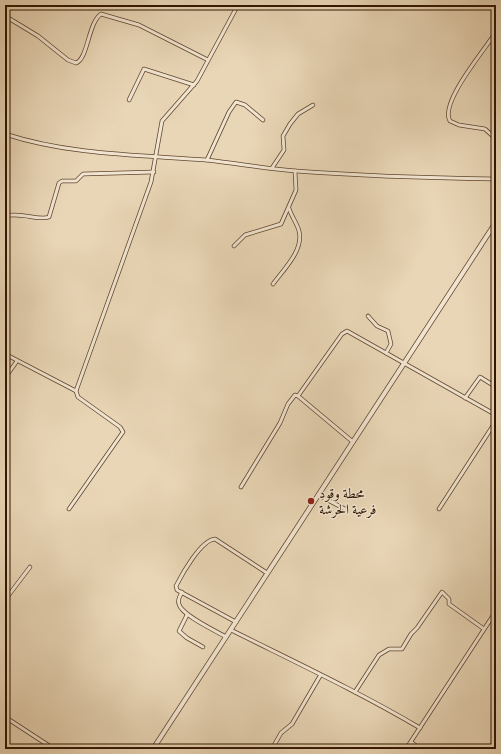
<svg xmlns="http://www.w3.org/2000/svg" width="501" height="754" viewBox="0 0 501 754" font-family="'IM FELL French Canon',Amiri,serif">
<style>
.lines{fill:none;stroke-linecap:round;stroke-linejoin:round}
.minor-casing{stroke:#5f462e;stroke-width:4.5}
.tertiary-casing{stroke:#5f462e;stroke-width:5.5}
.minor{stroke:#f1e4d0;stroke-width:3}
.tertiary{stroke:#f1e4d0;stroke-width:4}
.poi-dot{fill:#8f2418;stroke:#f1e4d0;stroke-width:1.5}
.labels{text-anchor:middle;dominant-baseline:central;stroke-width:3;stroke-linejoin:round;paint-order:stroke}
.poi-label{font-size:14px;fill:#311601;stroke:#f1e4d0;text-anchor:start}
</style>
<rect width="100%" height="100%" fill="#e9d6b6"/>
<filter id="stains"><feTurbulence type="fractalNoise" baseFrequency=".005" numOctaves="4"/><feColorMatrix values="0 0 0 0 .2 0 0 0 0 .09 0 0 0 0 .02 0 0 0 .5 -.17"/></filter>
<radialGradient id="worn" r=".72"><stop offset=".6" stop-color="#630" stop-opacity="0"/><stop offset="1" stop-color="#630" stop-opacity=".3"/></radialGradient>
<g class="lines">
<defs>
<g id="minor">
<path d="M5,16L38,36L68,60L76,63C88,59 88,23 101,14L139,25L208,60"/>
<path d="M496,32C486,48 439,103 450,121L459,125L485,129L496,139"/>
<polyline points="129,100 144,69 194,85"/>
<path d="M5,134C69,155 139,155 206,160C236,163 266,169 296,171C363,176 429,178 496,179"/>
<polyline points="207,160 229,112 236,102 245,105 263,120"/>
<polyline points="272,168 284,150 283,136 290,124 298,114 313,105"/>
<path d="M5,216C21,212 40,221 49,217L59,183L62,181H76L83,174L154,172"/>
<polyline points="492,228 496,230"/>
<polyline points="234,246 245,235 281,224 296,190 295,171"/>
<path d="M273,284C284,269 304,250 299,231C297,223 291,216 289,208"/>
<polyline points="368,316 377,326 388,331 391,344 386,353"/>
<polyline points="5,354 76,391"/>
<polyline points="5,378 17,361"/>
<polyline points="298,396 342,334 347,331 496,415"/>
<polyline points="465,398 480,377 496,387"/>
<polyline points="241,487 280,423 288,404 295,395 298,396 353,442"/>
<polyline points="318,495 345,509"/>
<polyline points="69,509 123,432 120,427 78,397 76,391 151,182 162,121 197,81 238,5"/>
<polyline points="439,509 496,421"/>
<path d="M182,592C180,596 177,600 179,604C181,615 216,631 226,637"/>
<polyline points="5,600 30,567"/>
<polyline points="187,615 179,631 187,638 203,647"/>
<path d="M236,622L177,590L176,586C182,574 201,540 215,539L267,573"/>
<path d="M231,630C295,662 359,692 420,728"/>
<polyline points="355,692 379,655 389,649 402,649 411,634 417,628 442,592 449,599 449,604 484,629"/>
<polyline points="5,717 54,749"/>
<polyline points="411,742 420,749"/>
<polyline points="272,749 281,733 292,724 320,676"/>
<polyline points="406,749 496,611"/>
</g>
<polyline id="tertiary" points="153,749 496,222"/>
</defs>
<use href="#minor" class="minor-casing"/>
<use href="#tertiary" class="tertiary-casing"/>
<use href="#minor" class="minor"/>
<use href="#tertiary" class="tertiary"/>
</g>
<circle class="poi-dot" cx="311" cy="501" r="4"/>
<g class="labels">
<g class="poi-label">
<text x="319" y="493">محطة وقود<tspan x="319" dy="16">فرعية الحرشة</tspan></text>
</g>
</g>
<rect width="501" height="754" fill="none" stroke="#e9d6b6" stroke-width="20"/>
<rect x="6" y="6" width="489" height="742" fill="none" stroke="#311601" stroke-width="2"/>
<rect x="10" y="10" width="481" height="734" fill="none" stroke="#311601"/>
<rect width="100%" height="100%" filter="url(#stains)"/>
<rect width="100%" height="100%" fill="url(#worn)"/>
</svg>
